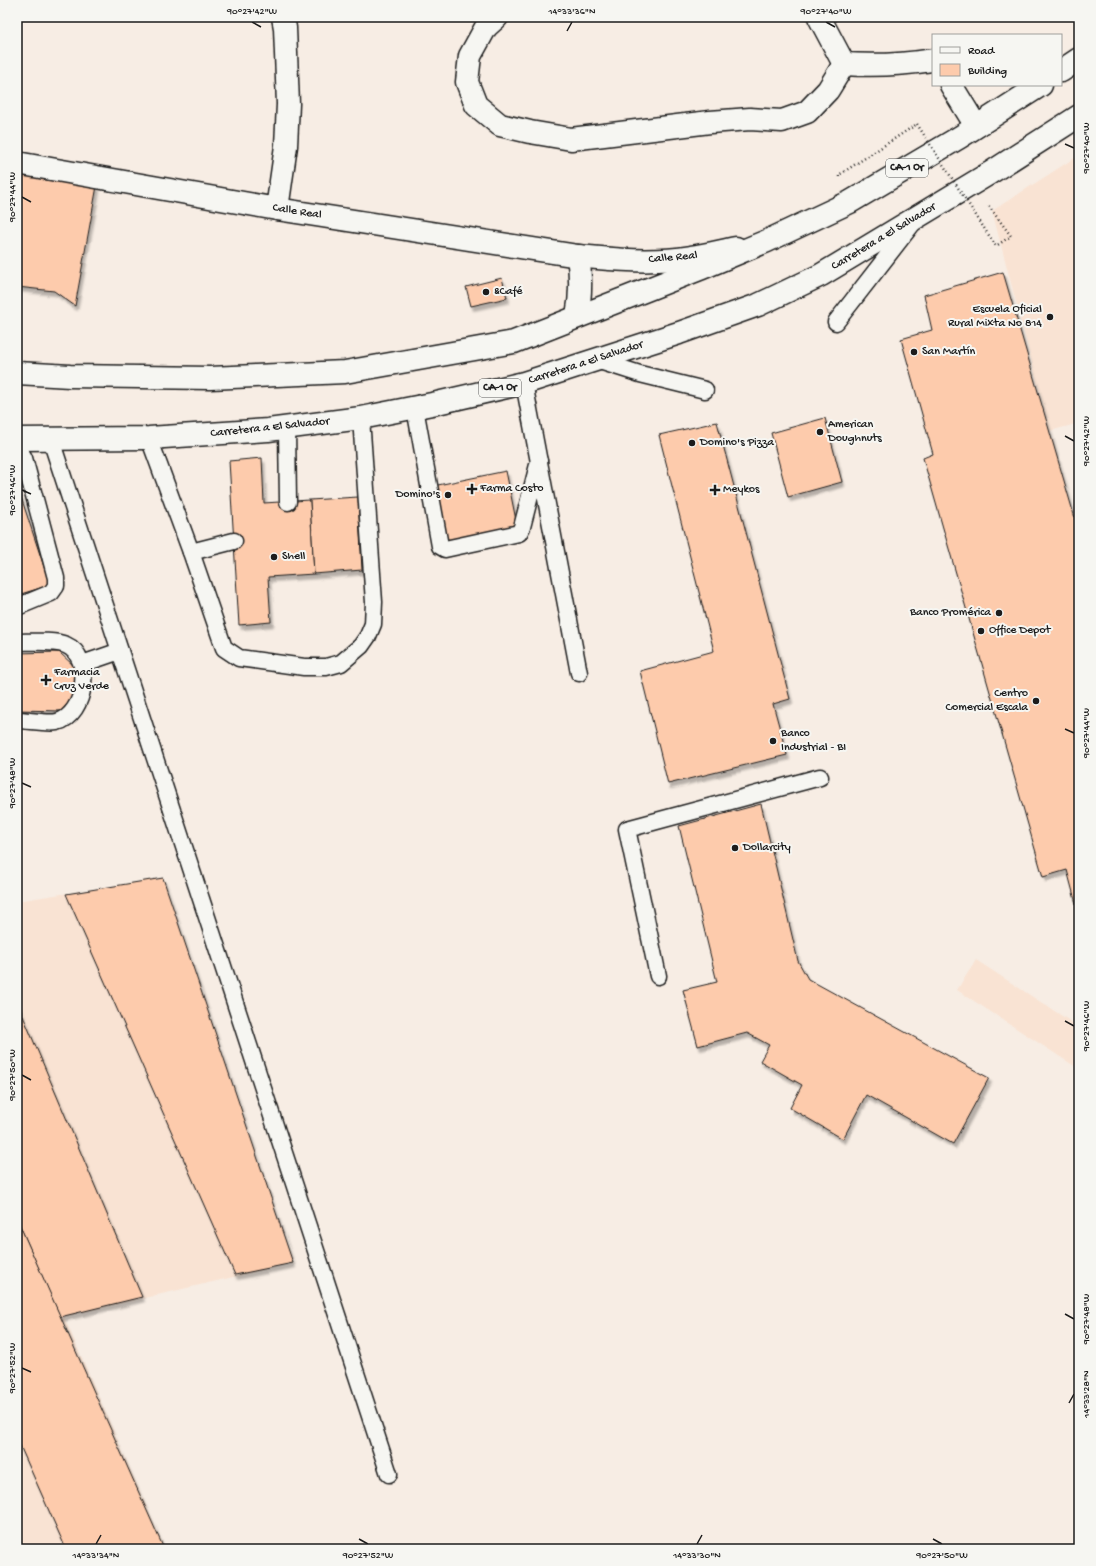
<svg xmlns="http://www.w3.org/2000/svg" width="1096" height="1566" viewBox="0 0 1096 1566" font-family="'Gochi Hand',sans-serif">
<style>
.built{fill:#f9e3d3}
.building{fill:#fdcbac;stroke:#1c1c1c;filter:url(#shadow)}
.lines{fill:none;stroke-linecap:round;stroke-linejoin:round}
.service-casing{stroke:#1c1c1c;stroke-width:19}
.minor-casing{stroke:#1c1c1c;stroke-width:25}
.secondary-casing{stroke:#1c1c1c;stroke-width:25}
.trunk-casing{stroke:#1c1c1c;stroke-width:25}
.path{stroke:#1c1c1c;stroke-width:2.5;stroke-dasharray:1 3;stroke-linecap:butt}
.service{stroke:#f6f6f2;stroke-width:16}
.minor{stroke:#f6f6f2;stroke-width:22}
.secondary{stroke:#f6f6f2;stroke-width:22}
.trunk{stroke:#f6f6f2;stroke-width:22}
.path-bridge{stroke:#1c1c1c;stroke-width:2.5;stroke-dasharray:1 3;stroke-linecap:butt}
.ticks{fill:none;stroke:#1c1c1c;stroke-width:1.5}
.poi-dot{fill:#1c1c1c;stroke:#f6f6f2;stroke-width:1.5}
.labels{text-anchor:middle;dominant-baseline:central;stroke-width:4;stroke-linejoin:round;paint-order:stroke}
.shield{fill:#f6f6f2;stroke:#5d5d5c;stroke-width:1}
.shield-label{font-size:11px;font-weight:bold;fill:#1c1c1c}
.street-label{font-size:12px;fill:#1c1c1c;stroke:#f6f6f2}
.poi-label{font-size:12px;fill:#1c1c1c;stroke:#f6f6f2;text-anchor:start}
.neatline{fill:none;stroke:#1c1c1c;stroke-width:1.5}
.ticks-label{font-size:10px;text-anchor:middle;fill:#1c1c1c}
</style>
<defs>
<filter id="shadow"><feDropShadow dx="2.5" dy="4.5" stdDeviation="1" flood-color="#0004"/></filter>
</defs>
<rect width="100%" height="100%" fill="#f7ede4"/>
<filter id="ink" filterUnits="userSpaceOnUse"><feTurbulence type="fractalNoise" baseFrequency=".025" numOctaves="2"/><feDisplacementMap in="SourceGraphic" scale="8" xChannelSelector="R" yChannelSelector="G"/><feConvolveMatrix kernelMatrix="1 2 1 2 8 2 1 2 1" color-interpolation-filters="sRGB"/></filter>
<g filter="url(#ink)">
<g class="built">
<polygon points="1079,155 1079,423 1050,431 992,211"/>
<polygon points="163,878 293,1263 64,1317 165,1549 17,1549 17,901"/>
<polygon points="976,960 1079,1027 1079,1069 957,990"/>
</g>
<g class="building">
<polygon points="17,172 97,186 75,306 54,291 17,287"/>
<polygon points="1003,272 1079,532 1079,915 1067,870 1043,877 923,458 933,454 901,339 932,330 924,295"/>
<polygon points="502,278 507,298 471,306 466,287"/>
<polygon points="825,418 842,482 788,497 771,433"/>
<polygon points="717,422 790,699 773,704 787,755 668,784 640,671 714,651 659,435"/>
<polygon points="262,458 264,503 310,500 314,574 268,577 271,622 239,625 229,461"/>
<polygon points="506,471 518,530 444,545 433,486"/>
<polygon points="17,491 19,491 50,585 21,594 17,583"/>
<polygon points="358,497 362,570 314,574 310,500"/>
<polygon points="59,652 74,666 76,694 61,711 17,710 17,653"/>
<polygon points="761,804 798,961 808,979 989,1078 953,1144 866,1095 843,1139 790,1108 802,1085 760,1061 769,1045 747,1033 698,1046 683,990 717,982 679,826"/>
<polygon points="163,878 293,1263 235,1275 66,894"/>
<polygon points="17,1002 142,1297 60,1317 17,1219"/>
<polygon points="17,1219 164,1549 66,1549 17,1439"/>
</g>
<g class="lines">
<defs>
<g id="service">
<polyline points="836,322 913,223"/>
<polyline points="596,360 640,374 705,390"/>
<polyline points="524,383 579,673"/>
<polyline points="415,408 440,546 445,549 519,533 522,527 539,461"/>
<polyline points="287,428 288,502"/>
<polyline points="149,438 191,552 234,541"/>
<polyline points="51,440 389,1474"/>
<polyline points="17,446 24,458 56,578 56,586 51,593 17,607"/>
<polyline points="191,552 224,648 239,658 304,667 326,667 341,663 361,646 368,636 373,624 374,602 361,418"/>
<path d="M17,642C30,642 54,640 66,645C94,657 86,715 57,722C48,724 27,720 17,720"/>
<polyline points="82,664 120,651"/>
<polyline points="658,976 627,829 820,777"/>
</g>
<g id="minor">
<polyline points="497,17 486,27 470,56 467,82 476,105 500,125 530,132 571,139 710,122 750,119 782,121 807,112 828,90 844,64"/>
<path d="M819,17L844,64C876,66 901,65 933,60"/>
<polyline points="951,85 976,126"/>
<polyline points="277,209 286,146 288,104 285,28 283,17"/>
</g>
<g id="secondary">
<path d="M17,163L277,209L578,256C616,260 653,263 691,257C706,255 721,251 736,248"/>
<path d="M577,316C581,296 581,276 578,256"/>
</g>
<g id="trunk">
<polyline points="1061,71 1079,59"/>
<polyline points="17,373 70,376 210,378 345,372 514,342 702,268 767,241 850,202 960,137 1041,85"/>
<polyline points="17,439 149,438 268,430 361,418 437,403 524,383 679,333 758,305 821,275 990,173 1079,116"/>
</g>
</defs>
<use href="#service" class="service-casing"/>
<use href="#minor" class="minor-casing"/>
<use href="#secondary" class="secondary-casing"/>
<use href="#trunk" class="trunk-casing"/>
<g class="path">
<polyline points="839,177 839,175 917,124"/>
<polyline points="984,228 996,246 1011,236 988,205"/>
</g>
<use href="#service" class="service"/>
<use href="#minor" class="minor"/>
<use href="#secondary" class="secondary"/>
<use href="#trunk" class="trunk"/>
<polyline class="path-bridge" points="917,124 984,228"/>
</g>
</g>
<path class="ticks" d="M252,22L261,27M826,22L835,27M567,31L572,22M1065,144L1074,148M22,197L31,202M1065,436L1074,441M22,490L31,494M1065,729L1074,733M22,783L31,787M1065,1021L1074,1026M22,1075L31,1080M1065,1314L1074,1319M22,1368L31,1372M1069,1403L1074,1394M359,1539L368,1544M933,1539L942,1544M96,1544L101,1535M697,1544L702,1535"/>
<g class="poi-dot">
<circle cx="486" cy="292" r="4"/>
<circle cx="1050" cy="317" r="4"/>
<circle cx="914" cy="352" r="4"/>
<circle cx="820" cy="432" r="4"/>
<circle cx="692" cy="443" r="4"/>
<path d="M470 483h4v4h4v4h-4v4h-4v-4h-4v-4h4z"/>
<path d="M713 484h4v4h4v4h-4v4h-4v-4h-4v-4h4z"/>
<circle cx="448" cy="495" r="4"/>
<circle cx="274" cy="557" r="4"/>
<circle cx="999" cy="613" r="4"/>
<circle cx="981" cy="631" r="4"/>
<path d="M44 674h4v4h4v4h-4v4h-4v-4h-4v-4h4z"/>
<circle cx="1036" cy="701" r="4"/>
<circle cx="773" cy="741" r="4"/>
<circle cx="735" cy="848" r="4"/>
</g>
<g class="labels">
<g class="shield">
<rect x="886" y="159" width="42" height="18" rx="3"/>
<rect x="479" y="379" width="42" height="18" rx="3"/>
</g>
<g class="shield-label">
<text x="907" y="168">CA-1 Or</text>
<text x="500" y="388">CA-1 Or</text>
</g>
<g class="street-label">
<text transform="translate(297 212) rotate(9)">Calle Real</text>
<text transform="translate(884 237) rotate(-31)">Carretera a El Salvador</text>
<text transform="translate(673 258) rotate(-5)">Calle Real</text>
<text transform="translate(586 363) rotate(-18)">Carretera a El Salvador</text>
<text transform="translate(270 428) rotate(-6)">Carretera a El Salvador</text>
</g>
<g class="poi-label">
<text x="494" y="292">&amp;Café</text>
<text x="1042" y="310" text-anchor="end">Escuela Oficial<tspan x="1042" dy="14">Rural Mixta No 814</tspan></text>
<text x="922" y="352">San Martín</text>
<text x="828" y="425">American<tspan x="828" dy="14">Doughnuts</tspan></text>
<text x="700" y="443">Domino's Pizza</text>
<text x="480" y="489">Farma Costo</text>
<text x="723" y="490">Meykos</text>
<text x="440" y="495" text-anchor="end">Domino's</text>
<text x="282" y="557">Shell</text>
<text x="991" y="613" text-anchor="end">Banco Promérica</text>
<text x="989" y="631">Office Depot</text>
<text x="54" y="673">Farmacia<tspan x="54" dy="14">Cruz Verde</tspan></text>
<text x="1028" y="694" text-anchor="end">Centro<tspan x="1028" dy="14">Comercial Escala</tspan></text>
<text x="781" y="734">Banco<tspan x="781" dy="14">Industrial - BI</tspan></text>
<text x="743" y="848">Dollarcity</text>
</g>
</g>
<rect width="1096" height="1566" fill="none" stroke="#f6f6f2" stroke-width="44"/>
<rect x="932" y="34" width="130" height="52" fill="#f6f6f2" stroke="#9f9f9c"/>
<rect x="940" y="47" width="20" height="6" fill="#f6f6f2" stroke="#9f9f9c"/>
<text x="968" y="54" font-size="12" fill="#1c1c1c">Road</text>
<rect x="940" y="64" width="20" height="12" fill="#fdcbac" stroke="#9f9f9c"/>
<text x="968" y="74" font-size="12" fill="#1c1c1c">Building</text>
<rect x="22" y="22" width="1052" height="1522" class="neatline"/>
<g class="ticks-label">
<text x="252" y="14">90°27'42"W</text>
<text x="572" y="14">14°33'36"N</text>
<text x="826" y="14">90°27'40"W</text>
<text transform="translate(1085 148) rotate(-90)" y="4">90°27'40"W</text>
<text transform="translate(11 197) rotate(-90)" y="4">90°27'44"W</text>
<text transform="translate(1085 441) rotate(-90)" y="4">90°27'42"W</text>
<text transform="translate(11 490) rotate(-90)" y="4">90°27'46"W</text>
<text transform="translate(1085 733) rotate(-90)" y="4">90°27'44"W</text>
<text transform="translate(11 783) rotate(-90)" y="4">90°27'48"W</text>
<text transform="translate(1085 1026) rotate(-90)" y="4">90°27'46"W</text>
<text transform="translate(11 1075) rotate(-90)" y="4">90°27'50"W</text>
<text transform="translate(1085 1319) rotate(-90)" y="4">90°27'48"W</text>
<text transform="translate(11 1368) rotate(-90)" y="4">90°27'52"W</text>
<text transform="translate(1085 1394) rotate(-90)" y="4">14°33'28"N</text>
<text x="96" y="1558">14°33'34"N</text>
<text x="368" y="1558">90°27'52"W</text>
<text x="697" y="1558">14°33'30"N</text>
<text x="942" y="1558">90°27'50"W</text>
</g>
</svg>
